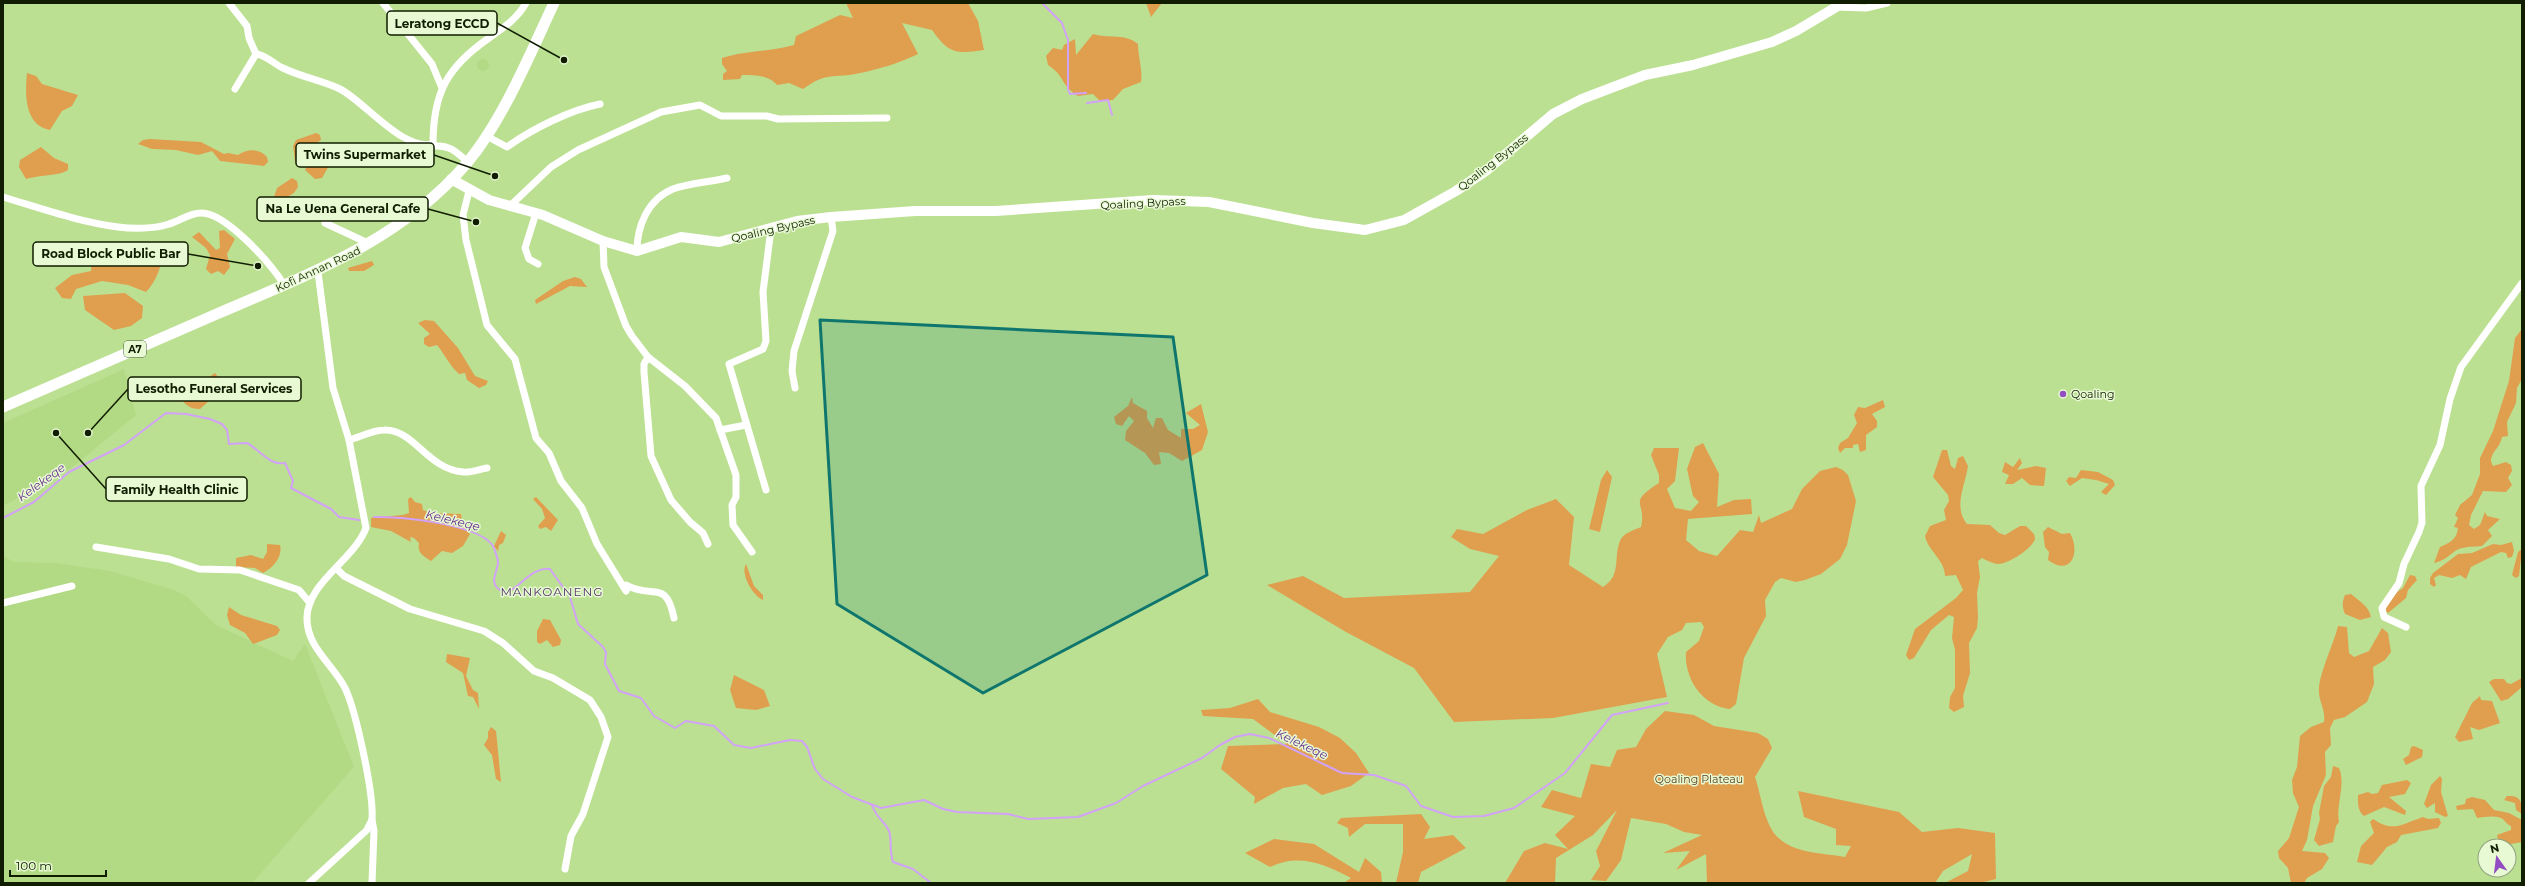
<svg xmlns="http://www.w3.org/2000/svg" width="2525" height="886" viewBox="0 0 2525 886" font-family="Montserrat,sans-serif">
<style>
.built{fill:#b2d983}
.green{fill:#e09e4f}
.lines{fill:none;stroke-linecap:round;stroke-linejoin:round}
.stream{stroke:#d1a2f8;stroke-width:2}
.street{stroke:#fff;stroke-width:7}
.secondary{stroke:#fff;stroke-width:10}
.primary{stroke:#fff;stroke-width:11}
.marked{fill:#0f766e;fill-opacity:0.2;stroke:#0f766e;stroke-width:3;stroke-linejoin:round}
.poi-dot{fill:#914dc1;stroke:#e7fad3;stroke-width:1.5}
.labels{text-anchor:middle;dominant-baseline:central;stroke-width:3;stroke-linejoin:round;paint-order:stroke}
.shield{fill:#e7fad3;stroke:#505f3f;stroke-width:1}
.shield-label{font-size:10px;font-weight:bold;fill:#101d00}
.street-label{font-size:11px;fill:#101d00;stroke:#e7fad3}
.poi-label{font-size:11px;fill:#101d00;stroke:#e7fad3;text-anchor:start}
.park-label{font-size:11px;fill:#593d1a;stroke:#e7fad3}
.water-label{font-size:12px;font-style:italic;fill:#692f91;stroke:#e7fad3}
.neighbourhood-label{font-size:12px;letter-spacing:1px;fill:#54336c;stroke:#e7fad3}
.leader{fill:none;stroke:#101d00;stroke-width:1.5}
.callout-dot{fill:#101d00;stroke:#e7fad3;stroke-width:1.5}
.callout{fill:#e7fad3;stroke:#101d00;stroke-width:1.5}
.callout-label{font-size:12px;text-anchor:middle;font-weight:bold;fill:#101d00}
</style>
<rect width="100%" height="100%" fill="#bce092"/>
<g class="built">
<circle cx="483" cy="65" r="6"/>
<polygon points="124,369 136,415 70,469 3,506 3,423"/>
<polygon points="3,556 14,562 56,563 110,571 174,590 186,596 216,625 293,661 305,644 354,767 252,883 3,883"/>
</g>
<g class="green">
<path d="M846,3H968L978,21L984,50C956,54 949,54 932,30L902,23L918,54C899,63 880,69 860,73C833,79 828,71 803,89L789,83L777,85C769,75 754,75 742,75L740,79L723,80V74L727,71L722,64V58C746,50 770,52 794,45L796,36L840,15L853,18Z"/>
<polygon points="1146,3 1162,3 1151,17"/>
<path d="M1093,34C1109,39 1125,33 1138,44C1138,57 1143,70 1141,82L1123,89L1113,100L1100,101L1093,94L1078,96C1060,85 1066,77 1048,65L1046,56L1053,48L1062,50L1064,45L1075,39L1076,55Z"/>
<path d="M27,73L36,76L42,84L78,95L72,106L62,111L50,130C24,125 25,94 27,73Z"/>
<polygon points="316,133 320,135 321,140 311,147 302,162 295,161 293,146 296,140"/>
<path d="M150,139L201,142L224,154L228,153L238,155C247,149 259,148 267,157L268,162L264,166L220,161L212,151L198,155L176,150L152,149L138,144L143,140Z"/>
<path d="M41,147L54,158L68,164V170C59,176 39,175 26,179L19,167L20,160Z"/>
<polygon points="326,153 337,155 338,158 330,164 322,178 315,179 305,170 312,158 316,160 324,157"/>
<polygon points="292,178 297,181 298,187 294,193 277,203 273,200 277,188"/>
<polygon points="224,230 235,239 227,254 230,267 224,275 218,271 211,274 206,269 210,255 206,248 192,237 199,232 216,250 220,248 219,231"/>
<path d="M153,246L162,251C163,264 156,282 146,292L128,285L102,281L76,289L71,299L62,298L55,288L72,275L91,271L92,259C98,260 101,262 106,264C117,269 134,265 144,261Z"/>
<polygon points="372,261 374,265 364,271 349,271 348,268"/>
<polygon points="575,277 581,279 587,287 570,286 536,304 535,300 563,281"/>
<polygon points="125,293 143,306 142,318 131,326 114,330 85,310 83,296"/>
<path d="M425,320L434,321L458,348L475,376L488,381L486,385L479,388L467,380L465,373L459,374C449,365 446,356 437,345L429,347L424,344V338L430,334L418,323Z"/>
<path d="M2522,329V379L2517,388L2516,403L2507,422L2508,436L2502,437C2499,450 2492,450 2491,461L2493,466L2506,462L2511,465L2512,471L2508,478L2512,485L2506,492L2483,491L2471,515L2469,525L2474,529L2480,525L2485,512L2487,516L2500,519L2488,530L2492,536L2482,546C2476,547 2469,546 2463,548C2453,549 2449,560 2434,563L2440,547C2449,543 2457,540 2458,528L2454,527L2458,518L2455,515L2460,505L2472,495L2480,474V458L2493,431L2509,381L2515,338Z"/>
<path d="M215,373L222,382L221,395L215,401L210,400L200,409C192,409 185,406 181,398L190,385H198Z"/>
<polygon points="1132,397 1133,403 1147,411 1147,418 1153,428 1156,418 1162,418 1168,430 1181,438 1181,429 1193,429 1200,425 1186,413 1201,404 1208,432 1202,450 1182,461 1169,453 1159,452 1161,464 1154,465 1145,453 1125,440 1126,431 1134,421 1129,416 1122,426 1116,424 1114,417 1128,406"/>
<polygon points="1883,400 1885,407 1872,414 1877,421 1877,427 1866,435 1866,450 1860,452 1858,444 1853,445 1853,448 1845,448 1840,453 1838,448 1840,443 1848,438 1857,423 1854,415 1858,407 1865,408"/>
<path d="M1703,443L1719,474L1717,507L1734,500L1751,499L1752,514L1688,519L1686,540L1699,551L1717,556L1740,530L1753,532L1759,515L1761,523L1792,509L1802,489L1820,471L1836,467L1843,470L1848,475L1856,501L1847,545L1840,559L1821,574L1805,580L1796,582L1781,578L1775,582L1765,600L1766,616L1744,658L1736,704L1730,709C1702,706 1684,678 1686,652L1699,641L1704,627L1701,622L1686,623L1682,630L1668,637L1657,654L1667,697L1553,718L1454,722L1414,668L1346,632L1267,585L1303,576L1344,598L1470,592L1499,556L1470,549L1451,537L1457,529L1483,534L1527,510L1556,499L1574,517L1569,565L1603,587C1622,575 1613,558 1620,541C1623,533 1634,530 1641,527C1647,501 1626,504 1659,483V475L1651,455L1654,448H1679L1675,481L1667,489L1675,508L1691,511L1699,502L1693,496L1687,469L1695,447Z"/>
<path d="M1942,450H1947L1951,466L1955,469L1958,458L1963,456L1968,466C1965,486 1953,507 1967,524L1990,525L1999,533L2005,535L2020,526H2026L2034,534L2035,539C2032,549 2007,565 1997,564C1992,563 1986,560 1982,558L1978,561L1980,577L1977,593L1978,617L1977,628L1969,643L1970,673L1963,696L1964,707L1954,712L1949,708L1950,697L1955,688V650L1952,638L1954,617L1949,615L1931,630L1914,658L1909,660L1906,655L1915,629L1956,598L1963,590L1956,575L1945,576C1945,560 1928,551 1925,536L1930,526L1946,520L1944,510L1949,501L1948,495L1933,477Z"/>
<polygon points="2020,458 2022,463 2017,470 2036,466 2046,468 2044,486 2030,485 2022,478 2013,484 2005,484 2009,475 2002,472 2005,462 2013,467"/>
<polygon points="1607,470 1612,477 1600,532 1589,529 1601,480"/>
<polygon points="2081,470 2098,472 2113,480 2115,485 2106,495 2101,492 2109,484 2096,480 2082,478 2070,486 2066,481 2069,477 2076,478"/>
<path d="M411,497L415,502L422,504L423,510L431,513L461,514L463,527L470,534L463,546L452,553L442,551L431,561C423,556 417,553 419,543L414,538L410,537L411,542L391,531L371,527V518C383,514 398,518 409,513L408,499Z"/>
<polygon points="536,497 558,520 551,531 546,527 540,529 538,526 545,518 542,509 533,499"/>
<path d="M2048,527L2062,534L2070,533C2081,553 2071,577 2048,560L2049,552L2045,547L2043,532Z"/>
<polygon points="501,531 506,535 503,543 499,545 498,551 494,546"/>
<polygon points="2512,542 2514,551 2512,557 2508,558 2506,553 2501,552 2471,567 2466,579 2460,575 2452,578 2439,575 2434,578 2436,585 2434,587 2430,584 2430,578 2433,573 2458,554 2472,553 2493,544 2501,545"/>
<path d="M267,544L280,545C283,557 273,568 263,573L255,568L236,567V558L251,555L263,559L267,552Z"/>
<polygon points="2522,549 2519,576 2516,578 2512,575 2518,552"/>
<path d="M746,564L754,586L763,595V600C753,596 740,574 746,564Z"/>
<polygon points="2410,575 2415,576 2417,580 2408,590 2406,598 2388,613 2384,610 2394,594 2403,588"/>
<path d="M2351,594C2359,601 2369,606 2371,617L2360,620L2345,614C2342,607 2342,602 2345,595Z"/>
<polygon points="229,607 241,615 277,626 280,630 277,635 253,644 245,633 230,625 227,615"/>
<polygon points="543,619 550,620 561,640 560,645 553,647 547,640 540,644 537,642 537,631"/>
<path d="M2338,626L2347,627L2349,653L2354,657L2369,651L2382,628L2388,633L2391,652L2385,660L2373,667L2374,684L2367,702L2345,717L2334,720L2330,728L2331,745L2325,752L2326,775L2313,806L2307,840L2302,851L2325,853L2329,858L2322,869L2307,878L2304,883H2291L2288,868L2279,858L2278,851L2289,838L2299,807L2293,793L2292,780L2297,767L2300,736L2311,727L2324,722C2326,710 2318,701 2319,689C2319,674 2334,643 2338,626Z"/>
<polygon points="447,654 470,658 466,676 473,690 478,693 479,709 473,697 468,696 463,673 446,662"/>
<polygon points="734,675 764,690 770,706 756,710 736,708 730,690"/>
<polygon points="2522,678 2522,687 2508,699 2501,701 2489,682 2494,679 2504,679 2507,683 2511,684"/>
<polygon points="2480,696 2481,700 2492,701 2500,723 2479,730 2470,727 2473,739 2459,742 2455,737 2472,703"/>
<polygon points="1258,699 1270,712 1319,727 1340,738 1356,753 1369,773 1351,786 1322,795 1306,784 1283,788 1254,804 1255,797 1221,769 1228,746 1287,744 1253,719 1203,716 1201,710 1230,708"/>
<path d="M1665,711L1694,715L1714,726L1758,733L1768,739L1772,748L1755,777C1760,792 1762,808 1768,822C1780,854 1816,852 1845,857L1851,846L1836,845V829L1804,817L1798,791L1899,812L1922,832L1958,828L1995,833L1996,879L1980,883H1945L1968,871L1972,854L1943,871L1935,883H1707L1706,854L1676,870L1690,851L1663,853L1702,835L1684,832L1666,824L1631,818L1621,860L1606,881L1591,880L1600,866L1596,851L1617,810L1593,835L1556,858L1555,883H1505L1524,851L1545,843L1568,849L1555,835L1575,816L1541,807L1552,790L1581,798L1591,764L1610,767L1617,750L1636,747L1646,729Z"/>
<polygon points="491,727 496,731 501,782 496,779 492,755 484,745 488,738 488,732"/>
<polygon points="2414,746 2423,750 2422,757 2406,765 2403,759 2409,755 2411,747"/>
<path d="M2333,766L2339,768C2346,784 2336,804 2339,822L2336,826L2333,842L2319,846L2314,840L2320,819L2319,813L2324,786L2331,777Z"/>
<polygon points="2440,776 2442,779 2441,792 2448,816 2445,817 2435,812 2435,803 2427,808 2424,804 2431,785"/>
<path d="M2407,780L2411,783L2405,794L2389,797L2406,811L2405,815L2384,807L2364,816C2357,810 2358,803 2358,795L2368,792L2372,794L2378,793L2382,785Z"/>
<path d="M2507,796C2521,795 2522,802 2522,814L2516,810L2515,803L2504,800Z"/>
<path d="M2472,797L2485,800L2494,810L2509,813L2522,820V842L2511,844L2498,840L2497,835L2511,830V826C2506,824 2505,820 2501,818C2494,815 2484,817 2477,818L2473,809L2457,810L2456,806L2465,804L2466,799Z"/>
<polygon points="1421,814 1430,827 1424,839 1453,835 1466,848 1421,872 1418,883 1396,883 1403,852 1403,824 1365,824 1349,837 1348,828 1337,823 1341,818"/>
<path d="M2423,817L2428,819L2439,818L2441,823L2438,828L2401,835L2397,842L2387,847L2372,865L2357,862L2361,846L2374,833L2370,822L2373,819C2394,833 2402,824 2423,817Z"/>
<path d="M1274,839L1314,844L1359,872L1365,858L1381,872L1382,883H1344L1351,878C1324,864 1300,853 1270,867L1245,853Z"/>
</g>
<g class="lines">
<g class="stream">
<polyline points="1042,3 1062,23 1068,40 1068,89 1070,94 1086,93"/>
<polyline points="1087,103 1108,100 1112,115"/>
<path d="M374,517C398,516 483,524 494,548C495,551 498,559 498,562C498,572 488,582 500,590C515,599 527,566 550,569L570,597L578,624L603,647L606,652L605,664L619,691L641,698L654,716L675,728L686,721L714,726L734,745L751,748L790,740L802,741L807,747L815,769L823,779L852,797L881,808L924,800L943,809L957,812L1008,814L1028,819L1078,817L1116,803L1143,786L1202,758L1220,745L1235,737L1250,734L1269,738L1342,773L1374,775L1406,786L1421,806L1453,817L1484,816L1514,808L1565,773L1612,715L1668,703"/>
<path d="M3,518L34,502L69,472L124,445L166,413L186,414L210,419L222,424L227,430L229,444L247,443C259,449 269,466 285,463L293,481L291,488L331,509L339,517L359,520"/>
<path d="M872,805C877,820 884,819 889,831C892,837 889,851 893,862L913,869L931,883"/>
</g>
<g class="street">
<polyline points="229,3 247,26 249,38 256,54"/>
<polyline points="383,3 432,64 442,88"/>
<polyline points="1836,7 1866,8 1887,3"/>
<path d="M256,54C264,54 276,65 283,68C301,77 324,81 340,89C364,101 402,151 433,144L435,146C450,145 456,152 468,162"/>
<polyline points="235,89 256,54"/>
<path d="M492,139L507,147C532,129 570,110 600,104"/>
<path d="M433,144C433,93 447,67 489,38C503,28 517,19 526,3"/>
<polyline points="469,191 463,215 466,240 487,325 515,359 536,438 549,453 561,481 582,508 597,544 626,591"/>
<path d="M3,197C40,208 79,222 118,227C133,229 154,229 169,224C180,221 189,213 201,213C225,212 273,265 284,285"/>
<polyline points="510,206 551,167 578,150 661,112 700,105 721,116 767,116 778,119 887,118"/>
<polyline points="536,213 525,248 529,259 538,264"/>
<polyline points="325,223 370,244"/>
<polyline points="603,241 604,267 626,326 632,336 648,357 685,386 716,418 736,475 736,497 732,505 733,525 752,552"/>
<path d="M637,251C637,226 648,199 673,189C689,183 710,182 727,178"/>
<polyline points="648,357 644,364 644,372 651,456 671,500 690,522 703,533 708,544"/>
<polyline points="795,388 792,371 794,351 833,231 831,217"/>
<polyline points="720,430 746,425"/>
<path d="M349,440C360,437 373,430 384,430C414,429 427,469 463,472C470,473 480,469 487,468"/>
<polyline points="766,490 729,364 763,349 766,341 763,292 771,229"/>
<polyline points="96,547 169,559 199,569 240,570 299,590 310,603"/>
<polyline points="336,568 344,576 410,609 484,631 503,643 534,671 553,678 590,700 601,717 608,737 583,814 571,836 565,869"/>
<path d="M623,586L626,585C653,600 666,578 674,618"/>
<polyline points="3,603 72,586"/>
<polyline points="2406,627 2384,617 2382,608 2399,583 2404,564 2419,532 2422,523 2421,486 2440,445 2450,399 2461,367 2522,283"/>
<path d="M309,883L367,830C368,826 371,823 372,819C374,794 356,711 345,688C333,664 306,647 307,617C308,582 354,560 366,528L349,440L333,388L318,272"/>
<polyline points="372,883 374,831 372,820"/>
</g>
<polyline class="secondary" points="451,179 489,200 543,215 603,241 637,251 681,237 719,242 797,221 831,217 915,211 996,211 1153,200 1209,202 1313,223 1365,230 1404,220 1456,191 1487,170 1553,114 1582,99 1645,75 1693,65 1772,42 1796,31 1843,3"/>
<path class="primary" d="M3,407C75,375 147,344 219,313C310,274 401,240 467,163C503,120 530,54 554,3"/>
</g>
<path class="marked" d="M820,320L1173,337L1207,575L983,693L837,604Z"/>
<circle class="poi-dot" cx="2063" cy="394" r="4"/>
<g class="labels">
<rect class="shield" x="124" y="341" width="22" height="16" rx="3"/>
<g class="shield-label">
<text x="135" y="349">A7</text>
</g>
<g class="street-label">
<text transform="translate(1493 162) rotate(-38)">Qoaling Bypass</text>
<text transform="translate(1143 203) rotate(-3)">Qoaling Bypass</text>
<text transform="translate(773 229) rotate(-13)">Qoaling Bypass</text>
<text transform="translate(318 269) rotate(-25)">Kofi Annan Road</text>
</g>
<g class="poi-label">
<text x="2071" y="394">Qoaling</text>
</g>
<g class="park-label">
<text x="1699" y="779">Qoaling Plateau</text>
</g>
<g class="water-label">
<text transform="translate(41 482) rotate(-36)">Kelekeqe</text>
<text transform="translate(453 520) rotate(14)">Kelekeqe</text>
<text transform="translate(1302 744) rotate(25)">Kelekeqe</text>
</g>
<g class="neighbourhood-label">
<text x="552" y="591">MANKOANENG</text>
</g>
</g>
<path class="leader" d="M564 60L497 23M495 176L434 155M476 222L428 209M258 266L188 254M88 433L128 389M56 433L106 489"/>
<g class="callout-dot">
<circle cx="564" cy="60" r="4"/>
<circle cx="495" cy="176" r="4"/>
<circle cx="476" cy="222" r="4"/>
<circle cx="258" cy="266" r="4"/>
<circle cx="88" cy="433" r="4"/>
<circle cx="56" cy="433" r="4"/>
</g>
<g class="callout">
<rect x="387" y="11" width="110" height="24" rx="4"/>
<rect x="296" y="143" width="138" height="24" rx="4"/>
<rect x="257" y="197" width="171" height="24" rx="4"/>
<rect x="33" y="242" width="155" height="24" rx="4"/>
<rect x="128" y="377" width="173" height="24" rx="4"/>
<rect x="106" y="477" width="141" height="24" rx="4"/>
</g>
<g class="callout-label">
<text x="442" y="28">Leratong ECCD</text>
<text x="365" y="159">Twins Supermarket</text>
<text x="343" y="213">Na Le Uena General Cafe</text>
<text x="111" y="258">Road Block Public Bar</text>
<text x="214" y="393">Lesotho Funeral Services</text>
<text x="176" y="494">Family Health Clinic</text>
</g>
<rect width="2525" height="886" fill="none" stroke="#101d00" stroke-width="8"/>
<g transform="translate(2497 858) rotate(346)"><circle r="19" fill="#e7fad3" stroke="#91a27f"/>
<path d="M0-3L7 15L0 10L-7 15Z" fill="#914dc1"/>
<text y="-6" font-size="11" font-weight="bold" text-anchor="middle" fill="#101d00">N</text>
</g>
<path d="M10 870v6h96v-6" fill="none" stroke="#101d00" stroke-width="2"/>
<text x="16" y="870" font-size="12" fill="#101d00" stroke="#e7fad3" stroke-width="3" paint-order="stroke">100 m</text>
</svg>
